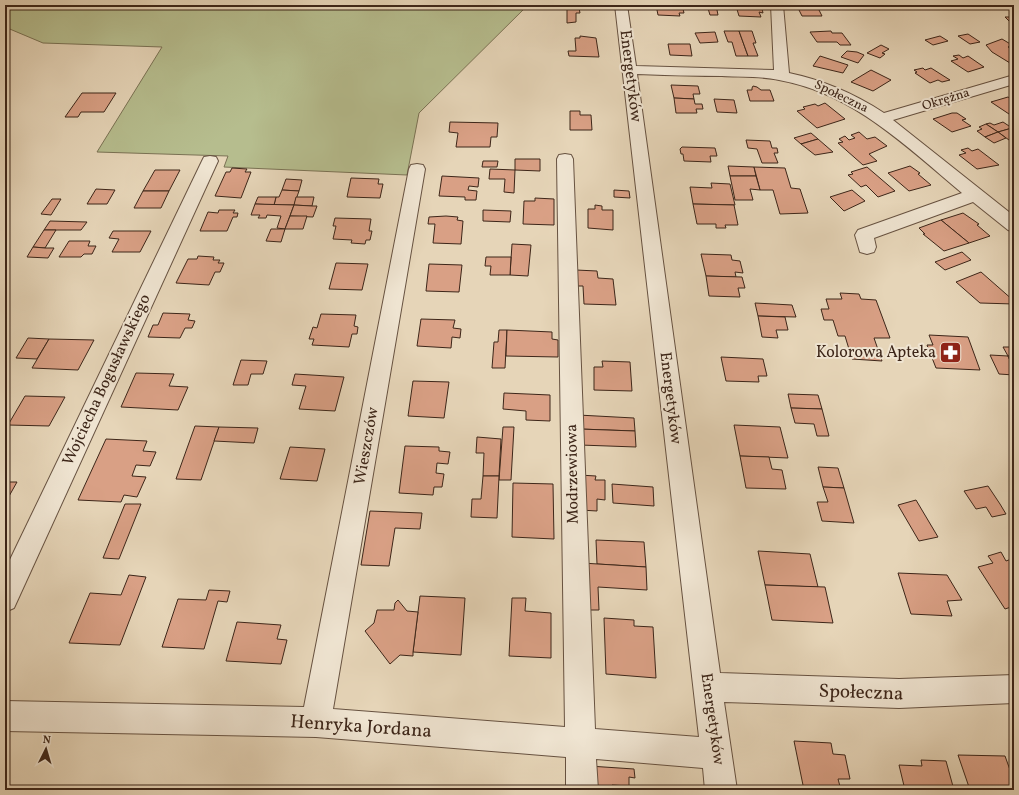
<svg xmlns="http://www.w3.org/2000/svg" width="1019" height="795" viewBox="0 0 1019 795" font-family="Vollkorn,serif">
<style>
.green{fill:#b6bd8e;stroke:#7a7254}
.building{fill:#d9a085;stroke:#3d2619}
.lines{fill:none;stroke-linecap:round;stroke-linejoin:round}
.minor-casing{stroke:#675241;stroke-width:2}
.minor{fill:#efe4d1;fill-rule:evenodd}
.labels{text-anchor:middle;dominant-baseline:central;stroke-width:4;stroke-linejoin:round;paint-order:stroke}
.far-street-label{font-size:13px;fill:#3d2619;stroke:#efe4d1}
.street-label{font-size:16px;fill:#3d2619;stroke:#efe4d1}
.poi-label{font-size:16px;fill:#3d2619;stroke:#efe4d1;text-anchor:end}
.near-street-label{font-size:19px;fill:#3d2619;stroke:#efe4d1}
</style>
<rect width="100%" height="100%" fill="#e6d5b8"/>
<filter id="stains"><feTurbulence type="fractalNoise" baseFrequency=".005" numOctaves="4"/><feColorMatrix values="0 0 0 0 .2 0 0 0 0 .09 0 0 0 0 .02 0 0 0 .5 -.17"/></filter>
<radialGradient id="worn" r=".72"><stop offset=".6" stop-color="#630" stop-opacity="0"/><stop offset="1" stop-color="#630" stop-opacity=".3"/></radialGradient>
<polygon class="green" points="5,5 528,5 419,113 407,175 224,167 228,156 97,152 162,47 43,43 5,27"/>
<g class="building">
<polygon points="656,5 677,5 678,9 683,9 684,13 679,13 680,16 658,15"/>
<polygon points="707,5 722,5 716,5 718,15 710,15"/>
<polygon points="736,6 757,7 758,9 762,9 763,13 759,12 761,17 739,16"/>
<polygon points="797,6 817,6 822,16 802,16"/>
<polygon points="567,8 579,8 580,13 576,13 576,22 567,23"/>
<polygon points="1005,17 1014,17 1014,26"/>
<polygon points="724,31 739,31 748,56 736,56 732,42 728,42"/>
<polygon points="739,31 752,31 756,43 753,43 758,56 748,56"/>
<polygon points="831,31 832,33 842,33 851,45 840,45 837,42 817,42 810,32"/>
<polygon points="715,32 718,42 700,43 695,33"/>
<polygon points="968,34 980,42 970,44 958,36"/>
<polygon points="580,36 596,38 599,57 569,56 568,51 576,51 575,38 580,38"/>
<polygon points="940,36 948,41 933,45 925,40"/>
<polygon points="1002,39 1012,45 1008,47 1014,50 1014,64 1010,63 992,52 986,45"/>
<polygon points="668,44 690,44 692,56 670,55"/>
<polygon points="881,45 889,49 882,53 885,54 880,58 867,53"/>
<polygon points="847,51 857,52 864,55 858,63 841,57"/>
<polygon points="959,55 963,58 968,56 984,67 968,72 951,61 958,59 953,56"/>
<polygon points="820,56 848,65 843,73 813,66"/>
<polygon points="923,68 925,70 931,68 950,80 942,82 938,80 930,83 915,73 917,72 914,70"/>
<polygon points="871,70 891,80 873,91 851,82"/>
<polygon points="671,85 698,86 700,94 693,94 694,99 674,98"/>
<polygon points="753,86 757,87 761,90 770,90 774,101 750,101 747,90 752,90 752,88"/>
<polygon points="82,93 116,93 104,112 81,112 78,117 65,117"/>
<polygon points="1008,97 1014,100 1014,113 1009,114 991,102"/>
<polygon points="674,98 694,99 695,104 702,104 703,109 696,109 697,113 676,113"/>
<polygon points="714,99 734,100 737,113 717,112"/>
<polygon points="825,103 845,119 817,128 797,111 805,109 803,107 815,104 818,106"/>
<polygon points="570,111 580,111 580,115 591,115 592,130 570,130"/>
<polygon points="952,113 957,113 966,119 962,120 971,126 952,132 933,119"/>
<polygon points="450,122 498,123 497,137 491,137 490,147 456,147 458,133 449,132"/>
<polygon points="1003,122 1012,128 998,132 986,124 990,123 994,125"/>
<polygon points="986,124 998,132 985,137 977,131 982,129 979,127"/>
<polygon points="1012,128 1014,139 1009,140 998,132"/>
<polygon points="859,132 867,139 875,137 887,146 869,154 877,161 863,165 838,143 843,142 839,139 845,136 849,140 855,138 851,135"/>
<polygon points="998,132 1006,138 994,143 985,137"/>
<polygon points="811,133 818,139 801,144 794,138"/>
<polygon points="818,139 833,152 815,155 801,144"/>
<polygon points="746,140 770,141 772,148 777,148 778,153 774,153 778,163 762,163 757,149 748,148"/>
<polygon points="682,147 715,148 717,156 710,156 711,162 684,161 683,154 681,154 680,149"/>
<polygon points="968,148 972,151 978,149 999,165 977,169 959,155 966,153 961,150"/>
<polygon points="515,159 540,159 540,171 515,170"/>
<polygon points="483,161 498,161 497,167 482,167"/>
<polygon points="728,166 754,167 756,176 730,176"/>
<polygon points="910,166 920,173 918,174 931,185 909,191 888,173"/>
<polygon points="754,167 785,168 791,188 800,189 808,213 780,214 773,190 760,190"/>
<polygon points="867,167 895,191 878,197 866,185 861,187 848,175 853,174 851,172"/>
<polygon points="232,168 247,169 245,172 251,172 241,198 215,196 226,172 230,172"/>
<polygon points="490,169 515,170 514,193 504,192 505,179 489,179"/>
<polygon points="155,170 180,170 169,191 143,191"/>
<polygon points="442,176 479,178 478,187 469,186 468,190 477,191 476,200 465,200 465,197 439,196"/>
<polygon points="730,176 756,176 760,190 750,189 753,200 735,200"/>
<polygon points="351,178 379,179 378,184 383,184 380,198 347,197"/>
<polygon points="286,179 302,180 299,191 282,190"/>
<polygon points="711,183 730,184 735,205 693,204 690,187 712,188"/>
<polygon points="96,189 115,190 107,204 87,204"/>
<polygon points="282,190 299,191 294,205 274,205 276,197 279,197"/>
<polygon points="614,190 629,191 630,198 614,197"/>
<polygon points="852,190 865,201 844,211 830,197"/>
<polygon points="143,191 169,191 161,208 134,208"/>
<polygon points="258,197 276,197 274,205 255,204"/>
<polygon points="296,197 314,197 312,206 294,205"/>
<polygon points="535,198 554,199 554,225 523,224 524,201 535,201"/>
<polygon points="52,199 61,199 51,215 41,214"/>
<polygon points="255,204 294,205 285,229 277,228 281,216 267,215 266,218 258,218 260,215 251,215"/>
<polygon points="693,204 734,205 738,225 725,225 726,228 716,228 716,224 697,224"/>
<polygon points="294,205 312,206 317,206 313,217 290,216"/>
<polygon points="595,205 602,206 602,210 613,210 613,230 588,228 588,209 595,209"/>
<polygon points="219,210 235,210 233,213 238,213 237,217 233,217 227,231 200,231 208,212 218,213"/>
<polygon points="483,210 511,211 510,222 483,221"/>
<polygon points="963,213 979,224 977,225 990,236 969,243 941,220"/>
<polygon points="290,216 307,216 303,229 285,229"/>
<polygon points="446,216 458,217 457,220 463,221 461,244 433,243 435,224 428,224 429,217"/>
<polygon points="335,218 371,219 369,231 372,231 370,240 366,240 365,244 351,243 352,240 333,239 336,226 333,226"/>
<polygon points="941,220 969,243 944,251 923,234 925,234 919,228"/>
<polygon points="50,221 87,222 81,230 44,230"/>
<polygon points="271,229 285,229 281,242 266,241"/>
<polygon points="44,230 56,230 45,248 33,247"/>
<polygon points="113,231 151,231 140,252 112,252 119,239 109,238"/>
<polygon points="69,241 90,241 88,246 96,246 92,254 84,254 81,257 59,257"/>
<polygon points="512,244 531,245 528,276 510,275"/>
<polygon points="33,247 45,248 54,248 48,258 27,257"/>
<polygon points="962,252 971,260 945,270 935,262"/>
<polygon points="701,254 731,255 732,260 740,261 743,273 735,272 736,277 706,276"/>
<polygon points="198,256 214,257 213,260 220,260 218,263 224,263 220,272 215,272 209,285 176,283 188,259 197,259"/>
<polygon points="486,257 511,257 510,275 490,275 491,266 485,266"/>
<polygon points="336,263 368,264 362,290 329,289"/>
<polygon points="429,264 462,265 459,292 426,291"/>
<polygon points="576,270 597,271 598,278 613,279 616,305 584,304 583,286 577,286"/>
<polygon points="981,272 1014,301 1014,304 980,303 956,282"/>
<polygon points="706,276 742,277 745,288 738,288 740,297 709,296"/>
<polygon points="840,293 859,294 861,299 876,300 890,338 874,338 882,361 852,359 845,336 838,336 833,320 824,320 821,309 829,309 826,299 842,299"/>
<polygon points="755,303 792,305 796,317 758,316"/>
<polygon points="163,313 190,314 188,320 195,321 192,328 185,328 180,338 148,337 153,325 158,325"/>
<polygon points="321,314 356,315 354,326 358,327 357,334 352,334 349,347 312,345 314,339 309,339 313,327 317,328"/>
<polygon points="758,316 785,317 788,330 776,330 778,338 762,337"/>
<polygon points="421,319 455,320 453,328 461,329 460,338 452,337 451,348 417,346"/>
<polygon points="499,330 507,330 505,368 492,368 494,342 498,342"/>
<polygon points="507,330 552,332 552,339 558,340 558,357 506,356"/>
<polygon points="929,335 968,337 980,370 936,368 927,345 933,345"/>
<polygon points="28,338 49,339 37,359 16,358"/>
<polygon points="49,339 94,340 78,370 32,368"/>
<polygon points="1003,347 1014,347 1014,356 1008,356"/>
<polygon points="990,355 1008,356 1014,369 1014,375 999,374"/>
<polygon points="1008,356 1014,356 1014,369"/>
<polygon points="721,357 763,359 767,376 758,376 759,382 726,381"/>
<polygon points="241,360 267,361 263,374 251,374 248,385 233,385"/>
<polygon points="602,361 630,362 632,391 594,390 594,367 603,367"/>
<polygon points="136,373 174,374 169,386 188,387 178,410 121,407"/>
<polygon points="295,374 344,377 335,411 299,409 306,386 292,385"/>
<polygon points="413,381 449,382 444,418 408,416"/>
<polygon points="504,393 550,395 550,421 526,420 526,411 503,409"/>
<polygon points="788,394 818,395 822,409 791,408"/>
<polygon points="25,396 65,397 49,426 8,425"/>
<polygon points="791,408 822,409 829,436 817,436 814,424 795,423"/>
<polygon points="578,415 634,418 635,431 579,429"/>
<polygon points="734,425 780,427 788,458 740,456"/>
<polygon points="195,426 219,427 201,480 176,479"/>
<polygon points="219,427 258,428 254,443 214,441"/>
<polygon points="503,427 514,427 511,480 499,480"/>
<polygon points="580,429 635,431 636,447 580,445"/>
<polygon points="477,437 501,439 499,476 483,476 484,453 476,453"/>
<polygon points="106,439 147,441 143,451 156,452 150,466 136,465 132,476 146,477 137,497 124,495 121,502 78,500"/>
<polygon points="405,446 439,447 439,451 450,452 448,464 437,463 436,473 444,474 442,487 434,487 433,495 399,493"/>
<polygon points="290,447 325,449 317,481 280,479"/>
<polygon points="740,456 769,457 772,469 782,470 786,489 746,488"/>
<polygon points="818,467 838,468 844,488 823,487"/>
<polygon points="579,475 596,476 595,480 605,480 605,500 597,499 597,511 580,510"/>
<polygon points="483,476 499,476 497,518 471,517 472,499 481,499"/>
<polygon points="5,482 17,482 8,498 5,498"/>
<polygon points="513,483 553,484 554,539 512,537"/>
<polygon points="612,484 653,487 654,506 613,503"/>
<polygon points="988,486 1000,504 1006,514 992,517 986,507 976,509 964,491"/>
<polygon points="823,487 844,488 854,523 822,521 817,502 828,502"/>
<polygon points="916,500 938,537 919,541 898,505"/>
<polygon points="125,504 141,504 119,559 103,558"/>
<polygon points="370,511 422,513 420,529 395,528 389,566 361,565"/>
<polygon points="596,540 644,542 646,567 597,564"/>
<polygon points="758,551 810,554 818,587 765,585"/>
<polygon points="1001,552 1006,561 1014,558 1014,606 1005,609 978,567 993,563 988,556"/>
<polygon points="582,563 646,567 647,590 598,587 599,610 584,610"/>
<polygon points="898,573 947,575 962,600 947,601 952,616 911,614"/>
<polygon points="129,575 146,577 120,645 69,643 90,593 121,595"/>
<polygon points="765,585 825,587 833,623 772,620"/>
<polygon points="209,590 230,591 227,602 218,601 204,649 162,647 178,599 206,600"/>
<polygon points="420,596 465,598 461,655 413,652"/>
<polygon points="512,598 526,598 525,611 551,613 551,658 509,656"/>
<polygon points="398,600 407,611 418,612 413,652 413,656 400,655 390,664 365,631 374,623 377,610 394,610 395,603"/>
<polygon points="604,618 634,620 634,626 653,627 656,678 606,674"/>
<polygon points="237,622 281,625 277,639 287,640 281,664 226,661"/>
<polygon points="794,741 831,743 833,754 845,755 850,779 838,779 841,790 804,790"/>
<polygon points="958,755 1005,756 1014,781 1014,790 970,790"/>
<polygon points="921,760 946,761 954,790 905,790 899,765 922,766"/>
<polygon points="589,766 634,769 635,778 629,777 629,786 612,785 612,790 589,790"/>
</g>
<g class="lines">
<defs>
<g id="minor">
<path d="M615,5H627L636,66L774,70L771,5H783L789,73C823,80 855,94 884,113L1014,75V84L893,120L1014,216V232L1008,230L973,202L874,238L876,247L874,252L867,254L860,252L855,235L858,230L962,193C907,147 853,93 779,80C761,76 741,77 722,76C694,76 665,75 637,74L720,673L899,679L1014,675V703L899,708L724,702L737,790H705L703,768L596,759L598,790H566V757L316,737L5,731V701L304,707L409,169L411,165L417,164L423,165L425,169L333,709L565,727L557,159L559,155L565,154L571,155L573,159L595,729L699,737Z"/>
<polygon points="210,156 216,157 218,161 14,608 5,612 5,570 202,161 204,157"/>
</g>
</defs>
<use href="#minor" class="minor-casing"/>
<use href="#minor" class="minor"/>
</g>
<defs>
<symbol id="pharmacy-square" viewBox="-11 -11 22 22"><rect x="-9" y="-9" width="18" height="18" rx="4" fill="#8f2418" stroke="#efe4d1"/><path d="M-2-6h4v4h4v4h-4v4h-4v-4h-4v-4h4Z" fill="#fff"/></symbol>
</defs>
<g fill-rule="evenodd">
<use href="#pharmacy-square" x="938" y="340" width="25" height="25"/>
</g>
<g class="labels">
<g class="far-street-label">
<text transform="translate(841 97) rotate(26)">Społeczna</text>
<text transform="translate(946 100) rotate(-17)">Okrężna</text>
</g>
<g class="street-label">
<text transform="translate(630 76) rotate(83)">Energetyków</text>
<text transform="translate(107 380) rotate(-65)">Wojciecha Bogusławskiego</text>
<text transform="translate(670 398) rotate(83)">Energetyków</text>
<text transform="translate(367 446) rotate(-80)">Wieszczów</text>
<text transform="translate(573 474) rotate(-91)">Modrzewiowa</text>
<text transform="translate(712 719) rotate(82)">Energetyków</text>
</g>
<g class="poi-label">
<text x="936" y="353">Kolorowa Apteka</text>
</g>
<g class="near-street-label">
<text transform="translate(861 693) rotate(2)">Społeczna</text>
<text transform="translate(361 727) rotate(4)">Henryka Jordana</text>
</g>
</g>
<rect width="1019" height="795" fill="none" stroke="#e6d5b8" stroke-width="20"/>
<rect x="6" y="6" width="1007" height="783" fill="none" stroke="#3d2619" stroke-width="2"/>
<rect x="10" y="10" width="999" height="775" fill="none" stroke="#3d2619"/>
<g transform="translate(46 749) rotate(5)" stroke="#efe4d1" stroke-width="3" paint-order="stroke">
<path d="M0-3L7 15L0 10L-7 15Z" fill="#3d2619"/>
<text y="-6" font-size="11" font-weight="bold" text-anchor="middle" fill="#3d2619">N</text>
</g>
<rect width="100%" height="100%" filter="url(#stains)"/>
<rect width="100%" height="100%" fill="url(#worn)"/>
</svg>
